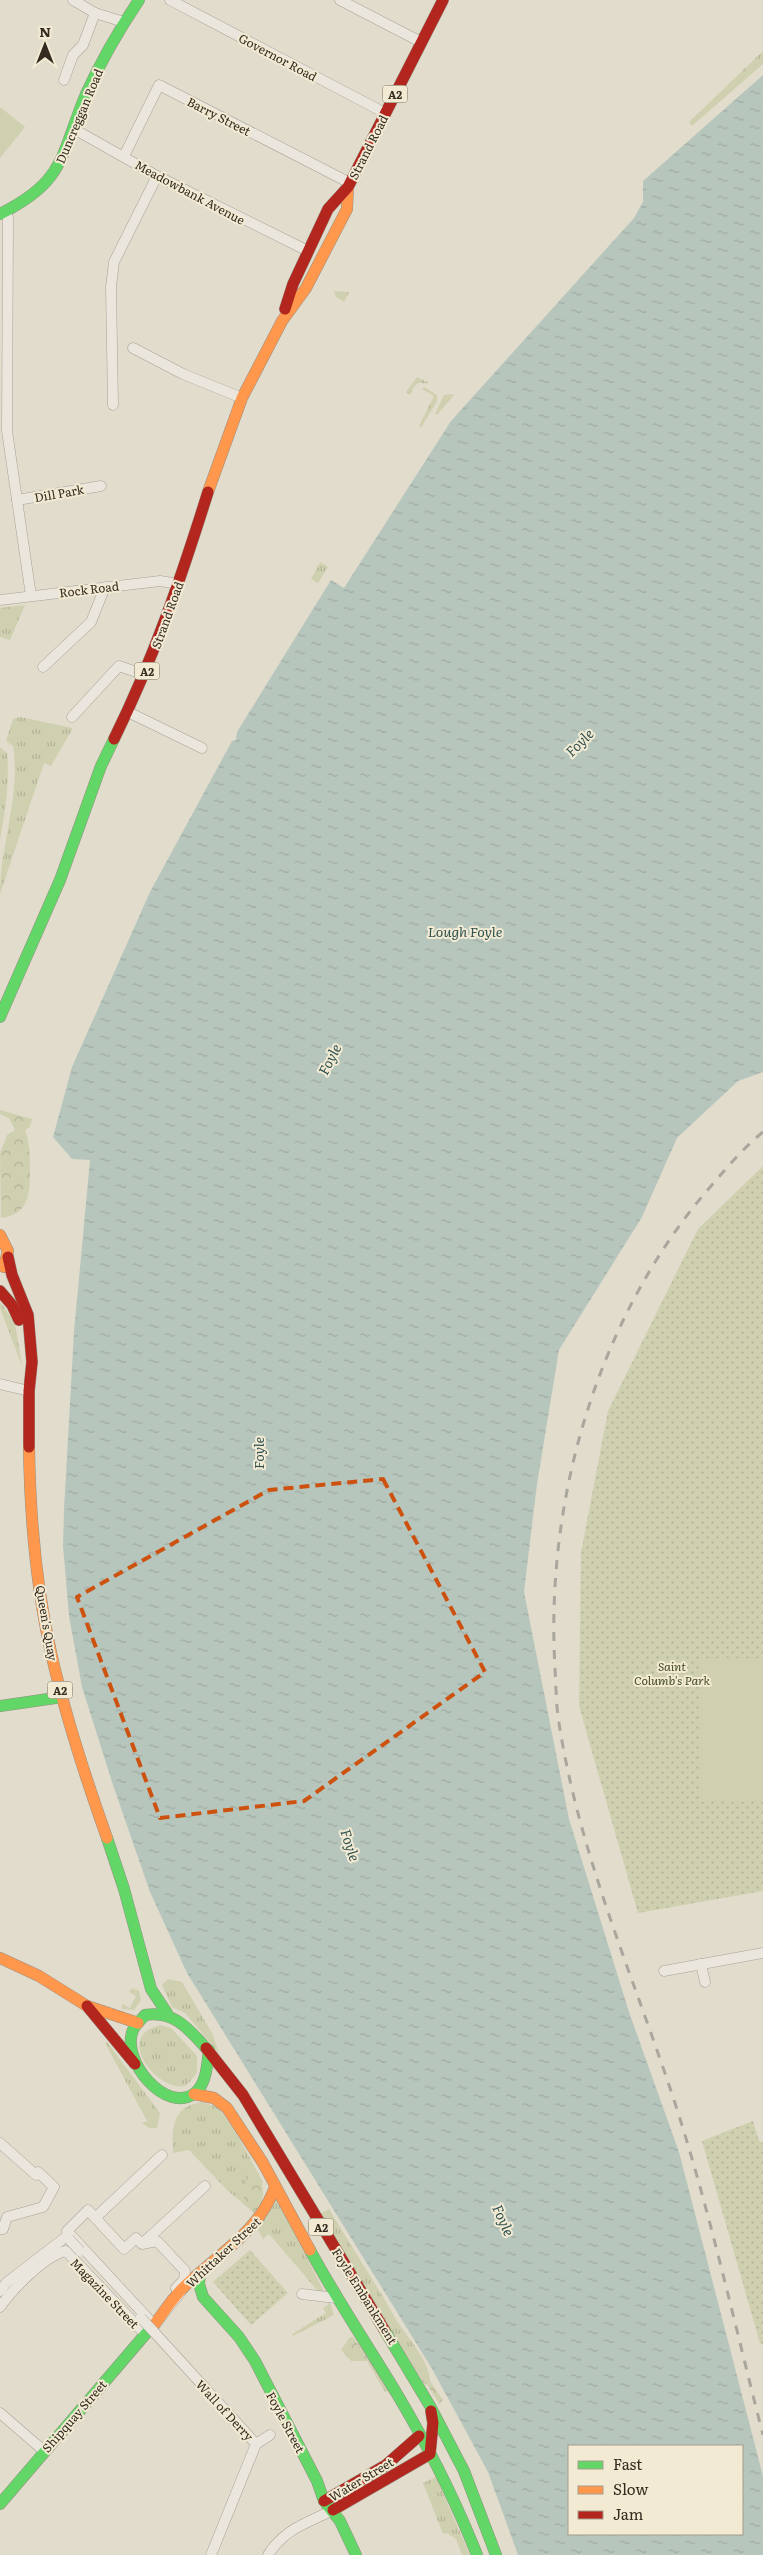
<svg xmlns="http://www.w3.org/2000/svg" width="763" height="2555" viewBox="0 0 763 2555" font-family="Literata,serif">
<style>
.grass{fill:url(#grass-tufts)}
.forest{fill:url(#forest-crowns)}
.park{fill:url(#park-dots)}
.garden{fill:#cfd0b0}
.water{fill:url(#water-ripples);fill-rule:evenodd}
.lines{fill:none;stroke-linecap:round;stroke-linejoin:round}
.street-casing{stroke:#a7a196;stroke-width:11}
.fast-casing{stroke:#969085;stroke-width:12}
.slow-casing{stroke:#969085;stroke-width:12}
.jam-casing{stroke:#969085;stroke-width:12}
.street{stroke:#eae6dd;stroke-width:10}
.fast{stroke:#63d668;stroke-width:11}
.slow{stroke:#ff974d;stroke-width:11}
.jam{stroke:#b3261e;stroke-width:11}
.rail{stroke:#a9a69e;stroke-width:3;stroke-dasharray:9 9;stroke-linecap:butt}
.street-bridge-casing{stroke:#a7a196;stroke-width:11;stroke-linecap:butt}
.street-bridge{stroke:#eae6dd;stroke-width:10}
.marked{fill:none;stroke:#cd520f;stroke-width:4;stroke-dasharray:10 6;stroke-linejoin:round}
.labels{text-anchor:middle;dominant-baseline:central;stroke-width:4;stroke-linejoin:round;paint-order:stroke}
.shield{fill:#f2ead3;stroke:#6d6455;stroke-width:1}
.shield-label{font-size:11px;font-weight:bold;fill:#342a1f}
.street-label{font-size:12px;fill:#342a1f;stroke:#f2ead3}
.park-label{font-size:12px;font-style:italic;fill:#434e27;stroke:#f2ead3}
.water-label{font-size:14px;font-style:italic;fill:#2f5251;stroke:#f2ead3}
</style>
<defs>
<pattern id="grass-tufts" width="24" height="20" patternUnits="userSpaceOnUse" patternTransform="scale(1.25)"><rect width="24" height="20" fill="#cfd0b0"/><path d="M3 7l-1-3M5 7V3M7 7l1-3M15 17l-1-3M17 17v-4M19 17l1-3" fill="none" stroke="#b2b397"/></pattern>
<pattern id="forest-crowns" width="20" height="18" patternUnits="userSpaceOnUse" patternTransform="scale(1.25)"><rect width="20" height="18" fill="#cfd0b0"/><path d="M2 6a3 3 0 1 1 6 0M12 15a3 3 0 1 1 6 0" fill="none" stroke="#b2b397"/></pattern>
<pattern id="park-dots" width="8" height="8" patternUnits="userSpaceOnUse" patternTransform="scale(1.25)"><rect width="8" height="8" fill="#cfd0b0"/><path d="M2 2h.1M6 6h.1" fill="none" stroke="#b2b397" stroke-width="1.8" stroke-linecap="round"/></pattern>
<pattern id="water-ripples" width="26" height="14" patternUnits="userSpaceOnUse" patternTransform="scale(1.25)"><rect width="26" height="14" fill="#b7c6bd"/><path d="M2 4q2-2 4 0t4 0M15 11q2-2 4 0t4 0" fill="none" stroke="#9eaaa2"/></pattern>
</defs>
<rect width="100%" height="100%" fill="#e2dccc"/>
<g class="grass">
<polygon points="763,51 763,64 692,126 689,122"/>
<polygon points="334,291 349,292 344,302 336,297"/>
<path d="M417,377L429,383C419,385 418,377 410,395L406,392Z"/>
<polygon points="424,387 437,395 437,401 421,428 419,426 434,396 422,389"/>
<polygon points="320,562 328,567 318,583 311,579"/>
<polygon points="25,605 10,640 0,637 0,608"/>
<path d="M20,717L73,728L51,766L44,763L0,894C0,845 21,796 13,746L6,741L13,719Z"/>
<path d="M0,747L7,753C10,782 5,812 0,840Z"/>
<polygon points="0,1302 15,1323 22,1366 0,1308"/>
<polygon points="168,1979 182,1982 212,2033 219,2053 185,2013 172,2007 162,1985"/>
<path d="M161,2025L171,2028L197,2056V2073L186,2086C156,2092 113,2035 161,2025Z"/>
<polygon points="107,2042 160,2113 157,2128 149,2128 142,2123 147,2121 105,2043"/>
<path d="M203,2102L219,2108L239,2138L263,2182L256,2214L227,2190L189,2150L173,2153C172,2127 172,2106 203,2102Z"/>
<polygon points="276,2197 330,2303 334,2315 293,2336 292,2334 326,2313 323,2308 329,2304 269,2234 263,2239 258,2230"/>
<path d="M329,2209C350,2245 374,2280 394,2316C404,2334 431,2362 430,2382L425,2385L320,2214Z"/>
<polygon points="436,2477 470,2555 462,2555 456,2539 447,2533 443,2534 423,2483"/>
</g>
<g class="forest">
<path d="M0,1110L32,1119L30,1127L25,1130C30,1144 30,1157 30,1172C30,1194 28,1215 1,1218L0,1153L7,1135L15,1130L9,1118L0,1114Z"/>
<path d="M247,2167L255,2169C265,2185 266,2198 256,2214L242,2203L245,2195Z"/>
<polygon points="350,2337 353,2337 390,2390 385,2392 367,2361 351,2361 341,2350"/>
<polygon points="425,2374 443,2400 439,2404 422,2376"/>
</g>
<g class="park">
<polygon points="763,1166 763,1891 638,1913 579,1706 581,1553 608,1411 698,1229"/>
<polygon points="753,2121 759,2141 763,2143 763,2345 760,2343 702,2141"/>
<polygon points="250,2250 288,2293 251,2325 213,2282"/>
</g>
<g class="garden">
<polygon points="0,107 25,127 0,158"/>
<polygon points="452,394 454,395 437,415 435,414 444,395"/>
<rect x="701" y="1658" width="62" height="144"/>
<polygon points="132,1988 139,1991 141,2000 134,2010 122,2009 122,2004 130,2008 136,1996 129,1992"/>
</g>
<path class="water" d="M763,75V1072L738,1081L677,1138L642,1217L559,1350L537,1484L524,1592L569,1819L629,2012L679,2152L763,2476V2555H518L488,2472L431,2367L187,1973L150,1892L113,1785L82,1687L69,1616L63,1546L64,1509L74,1332L90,1160L72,1159L53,1137L72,1067L150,892L232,741L236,740L237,732L331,580L344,588L451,421L634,218L643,202V181ZM569,2446H742V2534H569Z"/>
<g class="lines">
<defs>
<g id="street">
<polyline points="73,0 95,13 124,22"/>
<polyline points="170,0 385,113"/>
<polyline points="340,0 421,42"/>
<polyline points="64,80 73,55 83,45 95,13"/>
<polyline points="74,129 157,176 308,251"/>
<polyline points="124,156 159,85 350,183"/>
<polyline points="6,211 8,218 7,431 31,596"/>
<polyline points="133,348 183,374 242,398"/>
<polyline points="113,405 111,287 114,262 157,176"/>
<polyline points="17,500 101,486"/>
<polyline points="0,600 160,581 179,584"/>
<polyline points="43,667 91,622 105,587"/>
<polyline points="128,712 202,748"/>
<polyline points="72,717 119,666 145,675"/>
<polyline points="0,1384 29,1391"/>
<polyline points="701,1964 705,1982"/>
<polyline points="664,1971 763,1953"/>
<polyline points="0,2143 36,2175 38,2172 54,2187 43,2207 7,2217 3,2229 0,2229"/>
<polygon points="88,2210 124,2249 136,2238 142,2244 157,2241 185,2271 184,2280 176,2288 180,2293 154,2325 67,2231"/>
<polyline points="95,2218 162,2155"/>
<polyline points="143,2243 205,2186"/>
<polyline points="0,2291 6,2283 67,2236 69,2239"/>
<polyline points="302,2294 336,2298"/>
<path d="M0,2307C12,2290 45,2255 66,2251L145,2334"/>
<polyline points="154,2332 256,2444 211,2555"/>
<polyline points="0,2413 44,2451"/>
<polyline points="256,2444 270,2435"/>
<path d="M268,2555C284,2529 307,2523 333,2510"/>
</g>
<g id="fast">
<path d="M0,214C66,181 60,156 86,94C101,61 119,30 139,0"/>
<polyline points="0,1017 60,880 101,766 114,739"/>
<polyline points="0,1706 62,1697"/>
<polyline points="107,1838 124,1889 151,1989 167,2013"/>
<path d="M206,2048C188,2028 173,2010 145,2015C141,2020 135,2025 133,2030C120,2060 166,2115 195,2093C207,2083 207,2064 209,2050"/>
<path d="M310,2250C337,2300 368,2346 397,2394C428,2446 455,2499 477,2555"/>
<polyline points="200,2273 199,2284 203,2297 239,2337 255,2361 317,2481 324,2501 340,2521 356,2555"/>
<polyline points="385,2331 430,2406 464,2471 496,2555"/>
<polyline points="0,2504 149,2330"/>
</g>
<g id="slow">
<polyline points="208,492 242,398 282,321 306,288 347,209 348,187"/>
<polyline points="0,1235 8,1251 4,1267"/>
<path d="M29,1447C30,1517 36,1588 52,1657C66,1718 86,1779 107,1838"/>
<polyline points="0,1958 39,1976 87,2006 138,2023"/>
<polyline points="194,2094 214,2098 227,2108 263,2163 310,2250"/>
<path d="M154,2325C164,2312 173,2297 185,2286C218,2254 259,2232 275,2187"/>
</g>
<g id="jam">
<polyline points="285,309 293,284 328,209 348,187 443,0"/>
<path d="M114,739C154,658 181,578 208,492"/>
<polyline points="8,1257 12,1275 28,1315 32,1362 29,1391 29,1447"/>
<polyline points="0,1291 12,1305 19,1320"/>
<polyline points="87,2006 135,2064"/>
<polyline points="206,2048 243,2095 385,2331"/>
<polyline points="324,2501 386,2465 419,2436"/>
<polyline points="333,2510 430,2454 433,2423 431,2411"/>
</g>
</defs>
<use href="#street" class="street-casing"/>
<use href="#fast" class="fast-casing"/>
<use href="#slow" class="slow-casing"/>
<use href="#jam" class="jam-casing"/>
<use href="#street" class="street"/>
<use href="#fast" class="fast"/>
<use href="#slow" class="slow"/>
<use href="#jam" class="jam"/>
<path class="rail" d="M763,1132C741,1150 724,1171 705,1193C597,1321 545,1501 555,1668C556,1686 556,1705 559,1723C579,1853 632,1973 673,2097C709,2207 734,2322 763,2435"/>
<defs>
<g id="street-bridge">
<polyline points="69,2239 80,2251"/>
<polyline points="141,2318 154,2332"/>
</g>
</defs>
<use href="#street-bridge" class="street-bridge-casing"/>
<use href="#street-bridge" class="street-bridge"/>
</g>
<path class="marked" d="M383,1479L485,1672L304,1801L160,1818L77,1597L269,1490Z"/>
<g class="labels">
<g class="shield">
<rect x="382.5" y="85.5" width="25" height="17" rx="4"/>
<rect x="134.5" y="662.5" width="25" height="17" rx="4"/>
<rect x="47.5" y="1681.5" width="25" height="17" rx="4"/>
<rect x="308.5" y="2218.5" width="25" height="17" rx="4"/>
</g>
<g class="shield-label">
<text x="395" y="94">A2</text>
<text x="147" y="671">A2</text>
<text x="60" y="1690">A2</text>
<text x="321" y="2227">A2</text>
</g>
<g class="street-label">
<text transform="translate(278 57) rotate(28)">Governor Road</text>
<text transform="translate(79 116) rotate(-67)">Duncreggan Road</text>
<text transform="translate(219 116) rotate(27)">Barry Street</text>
<text transform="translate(368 147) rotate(-63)">Strand Road</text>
<text transform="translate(190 192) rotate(28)">Meadowbank Avenue</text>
<text transform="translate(59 493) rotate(-10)">Dill Park</text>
<text transform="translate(89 589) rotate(-7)">Rock Road</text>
<text transform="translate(167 615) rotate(-70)">Strand Road</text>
<text transform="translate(47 1623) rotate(80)">Queen's Quay</text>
<text transform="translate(223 2252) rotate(-43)">Whittaker Street</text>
<text transform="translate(105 2293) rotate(46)">Magazine Street</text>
<text transform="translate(365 2296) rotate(58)">Foyle Embankment</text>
<text transform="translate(225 2410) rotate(47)">Wall of Derry</text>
<text transform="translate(74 2416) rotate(-49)">Shipquay Street</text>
<text transform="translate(286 2422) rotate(62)">Foyle Street</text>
<text transform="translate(361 2479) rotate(-31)">Water Street</text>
</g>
<g class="park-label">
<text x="672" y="1666">Saint<tspan x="672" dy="14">Columb's Park</tspan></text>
</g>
<g class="water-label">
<text transform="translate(579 742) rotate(-45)">Foyle</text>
<text x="465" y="931">Lough Foyle</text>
<text transform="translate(329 1059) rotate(-63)">Foyle</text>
<text transform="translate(258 1453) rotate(-90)">Foyle</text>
<text transform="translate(351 1845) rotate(72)">Foyle</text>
<text transform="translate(504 2220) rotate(66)">Foyle</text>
</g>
</g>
<rect x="568" y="2445" width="175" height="90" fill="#f2ead3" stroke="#a69d8b"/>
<rect x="578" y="2461" width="25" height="8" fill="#63d668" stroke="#a69d8b"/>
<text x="613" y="2470" font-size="15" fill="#342a1f">Fast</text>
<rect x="578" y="2486" width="25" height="8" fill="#ff974d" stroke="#a69d8b"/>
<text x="613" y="2495" font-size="15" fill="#342a1f">Slow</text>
<rect x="578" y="2511" width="25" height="8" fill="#b3261e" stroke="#a69d8b"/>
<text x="613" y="2520" font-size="15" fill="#342a1f">Jam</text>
<g transform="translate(45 45)" stroke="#f2ead3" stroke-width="4" paint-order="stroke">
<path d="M0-4L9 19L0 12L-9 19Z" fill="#342a1f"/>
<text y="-8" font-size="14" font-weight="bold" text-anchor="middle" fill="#342a1f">N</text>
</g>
</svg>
